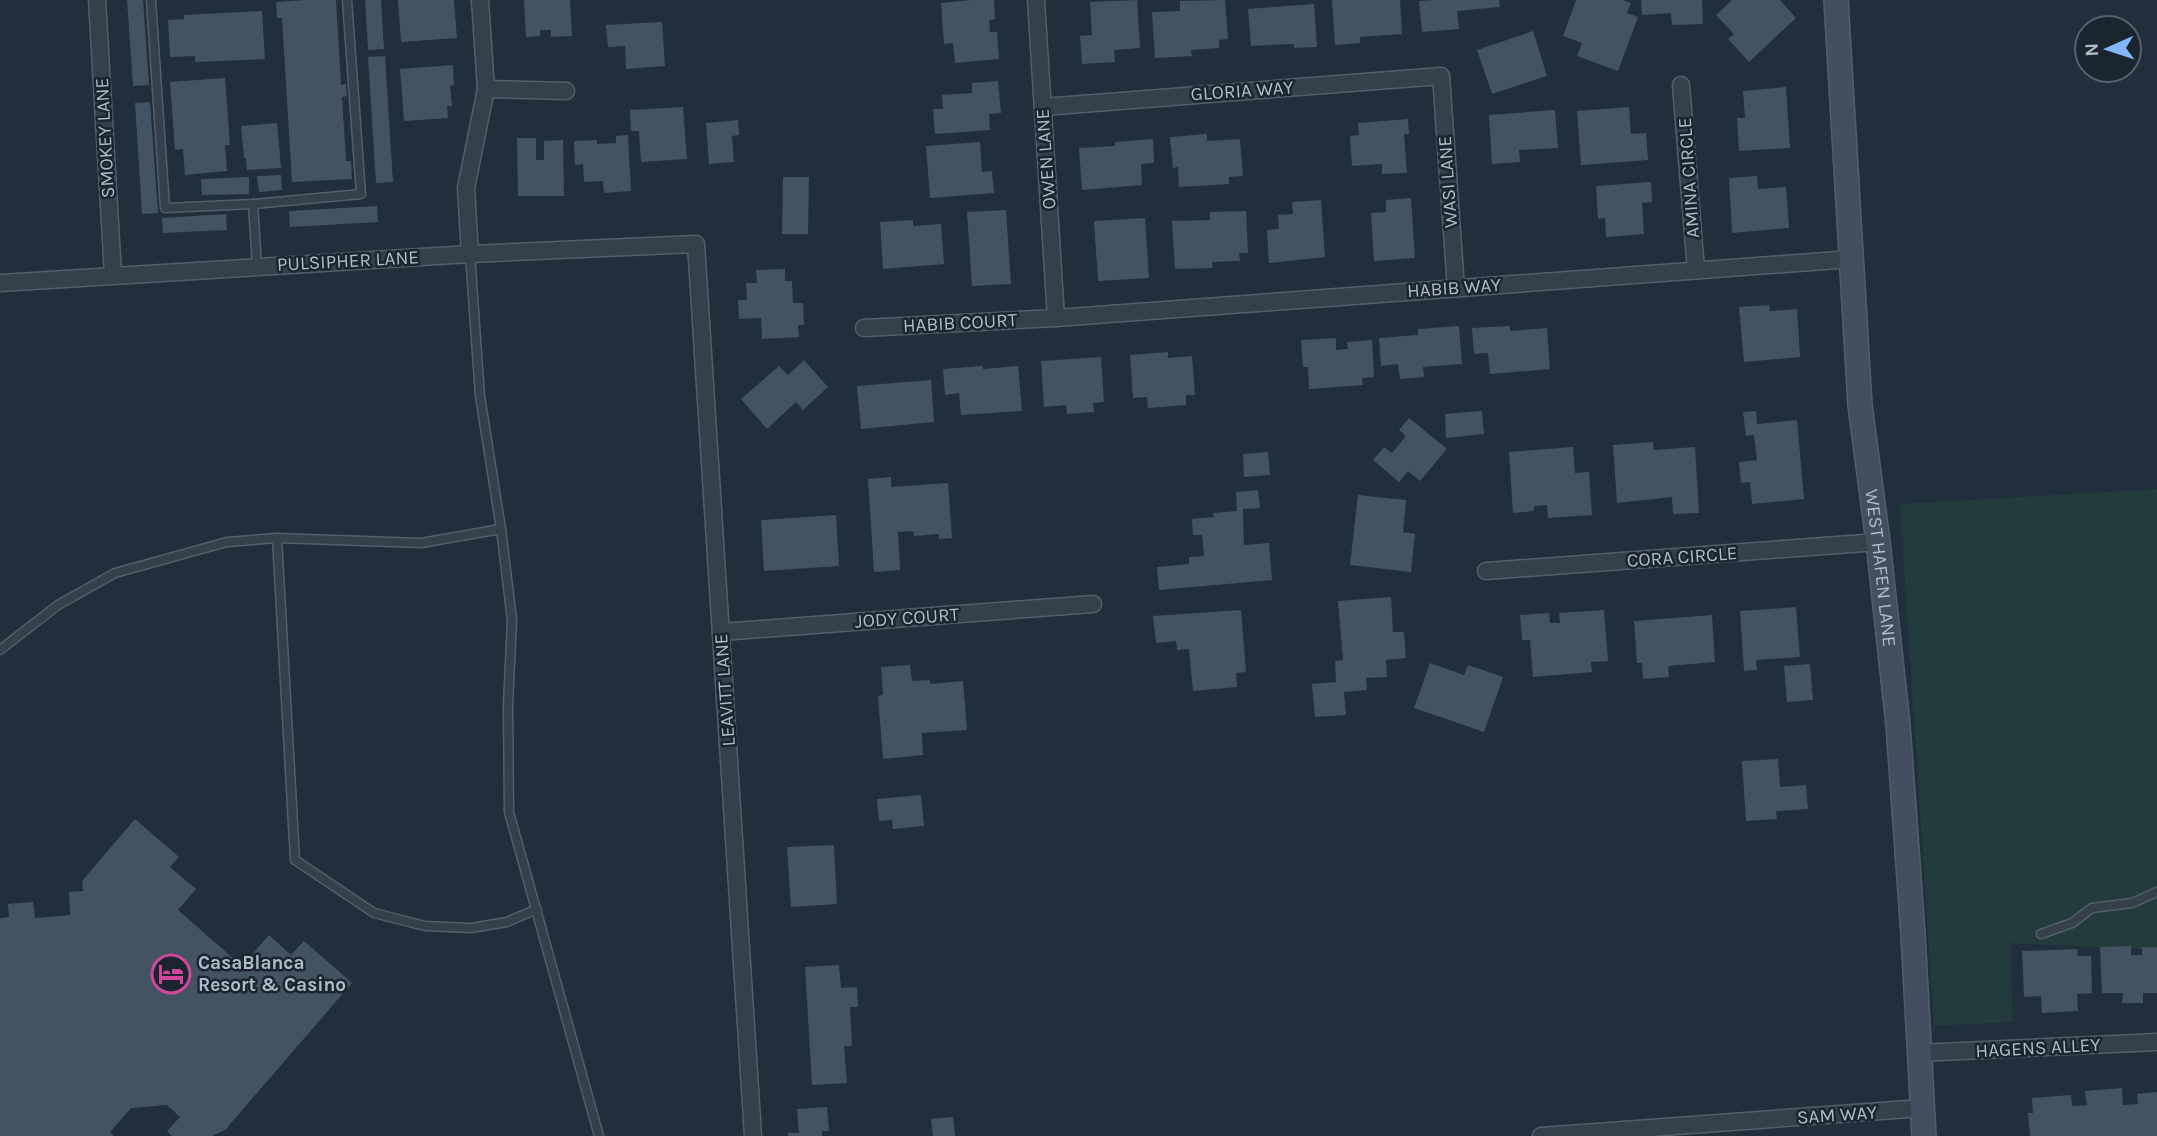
<svg xmlns="http://www.w3.org/2000/svg" width="2157" height="1136" viewBox="0 0 2157 1136" font-family="Karla,sans-serif">
<style>
.green{fill:#233b3c}
.building{fill:#445362}
.lines{fill:none;stroke-linecap:round;stroke-linejoin:round}
.service-casing{stroke:#535e69;stroke-width:11}
.minor-casing{stroke:#535e69;stroke-width:19}
.secondary-casing{stroke:#535e69;stroke-width:26}
.service{stroke:#35404b;stroke-width:8}
.minor{stroke:#35404b;stroke-width:16}
.secondary{stroke:#434f5f;stroke-width:23}
.labels{text-anchor:middle;dominant-baseline:central;stroke-width:5;stroke-linejoin:round;paint-order:stroke}
.street-label{font-size:19px;fill:#b0bbc7;stroke:#1b2530}
.poi-label{font-size:19px;font-weight:bold;fill:#b0bbc7;stroke:#1b2530;text-anchor:start}
</style>
<rect width="100%" height="100%" fill="#212e3b"/>
<polygon class="green" points="2157,489 2157,950 2010,943 2013,1022 1934,1026 1900,504"/>
<g class="building">
<polygon points="127,0 143,0 149,85 133,86"/>
<polygon points="304,0 336,0 341,85 346,84 347,96 342,97 346,161 351,161 352,179 292,182 282,18 277,18 276,2"/>
<polygon points="365,0 381,0 384,49 368,50"/>
<polygon points="398,0 454,0 457,38 401,42"/>
<polygon points="524,0 570,0 572,36 551,37 551,30 540,30 540,36 526,37"/>
<polygon points="971,0 994,0 995,19 989,20 990,32 997,32 999,59 955,63 953,43 944,44 941,3"/>
<polygon points="1137,0 1140,48 1114,50 1115,62 1082,64 1080,36 1092,35 1090,2"/>
<polygon points="1225,0 1228,39 1219,40 1219,48 1191,50 1192,56 1155,58 1152,12 1180,11 1180,1"/>
<polygon points="1332,0 1400,0 1402,34 1360,37 1360,43 1335,45"/>
<polygon points="1434,0 1499,0 1500,7 1457,11 1459,29 1422,32 1419,1"/>
<polygon points="1576,0 1623,0 1631,3 1627,13 1638,17 1618,71 1577,56 1582,43 1563,36"/>
<polygon points="1641,0 1702,0 1703,24 1672,25 1671,13 1642,15"/>
<polygon points="1732,0 1780,0 1796,18 1749,62 1728,39 1734,34 1716,15"/>
<polygon points="1314,4 1317,47 1294,48 1294,44 1251,46 1248,9"/>
<polygon points="262,11 265,59 195,62 195,56 170,57 168,20 184,19 184,15"/>
<polygon points="662,22 665,66 626,69 625,46 608,47 606,25"/>
<polygon points="1533,31 1547,76 1492,94 1477,50"/>
<polygon points="385,56 393,182 376,183 368,57"/>
<polygon points="453,65 454,85 450,86 452,106 447,106 448,118 404,121 400,69"/>
<polygon points="225,78 230,145 225,145 227,171 185,175 183,149 175,150 170,82"/>
<polygon points="998,81 1001,113 989,114 990,130 935,134 933,109 943,109 942,95 972,93 972,83"/>
<polygon points="1786,87 1790,148 1739,151 1737,118 1745,118 1743,91"/>
<polygon points="150,102 158,213 142,214 135,103"/>
<polygon points="683,107 687,159 641,162 639,131 631,131 630,110"/>
<polygon points="1629,107 1631,134 1646,133 1648,160 1581,165 1577,111"/>
<polygon points="1555,110 1558,148 1519,150 1520,162 1492,164 1489,115"/>
<polygon points="1408,119 1409,134 1404,134 1407,173 1382,174 1382,164 1352,166 1350,136 1359,135 1358,123"/>
<polygon points="738,120 739,135 732,136 734,162 709,164 706,123"/>
<polygon points="277,123 281,168 247,170 246,158 244,158 241,126"/>
<polygon points="1207,134 1207,141 1240,139 1243,176 1229,177 1229,184 1179,187 1178,167 1173,168 1170,137"/>
<polygon points="628,135 631,191 604,193 603,181 584,182 583,164 575,165 574,141 597,140 597,144 616,143 616,136"/>
<polygon points="517,138 536,138 536,160 544,160 544,141 563,140 564,196 518,196"/>
<polygon points="1153,139 1154,163 1141,164 1142,185 1082,190 1079,148 1115,146 1115,142"/>
<polygon points="980,142 982,172 992,171 994,193 930,198 926,146"/>
<polygon points="281,175 282,190 259,192 257,176"/>
<polygon points="1757,176 1758,189 1786,187 1789,228 1732,233 1729,178"/>
<polygon points="249,177 249,194 202,195 201,179"/>
<polygon points="783,177 809,177 808,234 782,234"/>
<polygon points="1651,182 1652,202 1642,203 1644,234 1606,237 1605,218 1598,219 1596,186"/>
<polygon points="1411,198 1415,258 1374,261 1371,213 1386,212 1386,200"/>
<polygon points="1321,200 1325,257 1269,263 1267,230 1279,229 1278,215 1293,214 1292,202"/>
<polygon points="377,206 378,222 290,227 289,211"/>
<polygon points="1006,210 1011,284 972,286 967,212"/>
<polygon points="1246,211 1248,253 1239,253 1240,261 1212,262 1213,268 1175,269 1172,221 1210,220 1210,212"/>
<polygon points="226,214 227,230 163,233 162,218"/>
<polygon points="1145,218 1149,278 1098,281 1094,221"/>
<polygon points="913,220 913,226 941,224 944,264 883,269 880,222"/>
<polygon points="785,269 785,281 792,281 793,303 803,303 804,325 798,325 799,337 762,339 761,318 739,319 738,300 747,300 746,283 757,283 756,270"/>
<polygon points="1769,305 1770,311 1797,309 1800,357 1744,362 1739,307"/>
<polygon points="1459,326 1462,364 1423,367 1424,377 1400,379 1398,364 1381,366 1379,338 1418,335 1418,329"/>
<polygon points="1510,326 1510,331 1547,328 1550,369 1490,374 1488,353 1474,354 1472,328"/>
<polygon points="1336,338 1336,350 1348,349 1347,342 1372,340 1374,377 1362,378 1363,385 1309,389 1308,367 1303,367 1301,340"/>
<polygon points="1168,352 1168,358 1192,356 1195,395 1186,395 1186,405 1148,408 1147,397 1133,398 1130,355"/>
<polygon points="1101,357 1104,402 1093,403 1094,412 1067,414 1066,405 1044,407 1041,361"/>
<polygon points="804,360 828,387 803,410 796,402 767,429 741,399 779,366 788,375"/>
<polygon points="983,366 983,369 1018,366 1022,411 961,415 959,393 945,395 943,369"/>
<polygon points="931,380 934,422 861,429 857,386"/>
<polygon points="1482,411 1484,434 1446,438 1445,414"/>
<polygon points="1756,411 1757,424 1797,420 1804,499 1752,504 1750,482 1741,483 1739,462 1757,460 1754,435 1746,436 1743,412"/>
<polygon points="1409,418 1447,449 1420,481 1408,471 1399,482 1373,460 1384,447 1392,453 1406,436 1399,430"/>
<polygon points="1653,442 1654,450 1695,447 1699,513 1673,514 1672,497 1617,503 1613,445"/>
<polygon points="1573,447 1575,473 1589,472 1592,515 1548,518 1547,505 1534,506 1534,511 1513,513 1509,452"/>
<polygon points="1268,452 1270,475 1244,477 1243,454"/>
<polygon points="891,477 891,487 948,483 952,538 939,539 939,534 914,536 913,531 898,532 900,570 874,572 868,479"/>
<polygon points="1258,490 1260,508 1243,509 1244,545 1269,543 1272,580 1159,590 1157,567 1189,564 1189,557 1204,556 1202,535 1193,535 1192,519 1214,517 1213,513 1237,511 1236,492"/>
<polygon points="1358,495 1406,500 1403,532 1415,534 1411,572 1350,565"/>
<polygon points="836,515 839,566 764,571 761,520"/>
<polygon points="1391,597 1393,632 1404,632 1406,658 1386,660 1387,677 1366,678 1367,690 1344,692 1346,715 1315,717 1312,684 1336,682 1335,661 1343,660 1338,601"/>
<polygon points="1796,607 1800,657 1756,660 1757,670 1744,671 1740,611"/>
<polygon points="1241,610 1246,672 1236,673 1237,687 1193,691 1189,649 1177,650 1176,641 1156,643 1153,616"/>
<polygon points="1604,610 1608,661 1591,662 1592,672 1533,677 1530,640 1522,640 1520,615 1549,613 1550,623 1560,623 1559,613"/>
<polygon points="1712,615 1715,662 1668,666 1669,677 1643,679 1642,663 1637,663 1634,621"/>
<polygon points="1430,663 1464,675 1468,665 1503,677 1484,732 1414,708"/>
<polygon points="1810,664 1813,700 1787,702 1784,666"/>
<polygon points="910,665 912,681 930,680 930,684 963,681 967,730 922,733 923,755 883,759 878,696 883,695 881,667"/>
<polygon points="1778,759 1780,787 1806,785 1808,809 1776,811 1777,819 1746,821 1742,761"/>
<polygon points="921,795 924,826 893,829 892,820 879,821 877,799"/>
<polygon points="135,819 179,857 170,867 196,889 178,910 242,966 269,935 291,955 304,941 352,983 225,1130 212,1136 172,1136 167,1131 180,1117 167,1105 131,1108 110,1132 114,1136 0,1136 0,918 9,917 8,904 33,902 35,918 70,915 69,892 83,891 82,881"/>
<polygon points="834,845 837,904 791,907 787,847"/>
<polygon points="2131,946 2131,955 2142,955 2142,947 2157,947 2157,993 2143,993 2143,1003 2122,1003 2123,993 2102,993 2100,947"/>
<polygon points="2077,949 2078,956 2091,956 2092,993 2077,994 2078,1011 2042,1013 2041,996 2024,997 2022,951"/>
<polygon points="839,965 841,988 857,987 858,1007 850,1007 852,1046 844,1046 847,1083 812,1085 805,967"/>
<polygon points="2122,1088 2123,1105 2138,1104 2137,1094 2157,1092 2157,1136 2030,1136 2028,1113 2033,1113 2032,1098 2071,1095 2072,1106 2087,1105 2085,1091"/>
<polygon points="827,1107 829,1131 822,1131 822,1136 788,1136 788,1133 799,1133 797,1109"/>
<polygon points="953,1117 955,1136 933,1136 931,1119"/>
</g>
<g class="lines">
<defs>
<g id="service">
<polyline points="151,0 165,208 253,204 257,267"/>
<polyline points="253,204 361,194 347,0"/>
<polyline points="470,254 480,396 501,529 512,620 508,706 509,812 599,1136"/>
<polyline points="277,538 295,860 374,913 425,926 471,928 507,922 537,909"/>
<polyline points="0,650 58,605 115,573 227,542 277,538 421,543 501,529"/>
<polyline points="2041,934 2072,923 2092,908 2132,903 2157,892"/>
</g>
<g id="minor">
<polyline points="97,0 113,275"/>
<polyline points="1036,0 1056,318"/>
<polyline points="1681,85 1696,270"/>
<polyline points="486,89 566,91"/>
<polyline points="1043,107 1441,76 1456,288"/>
<polyline points="470,254 466,188 486,89 480,0"/>
<polyline points="0,283 470,254 696,244 753,1136"/>
<polyline points="864,328 1056,318 1851,259"/>
<polyline points="1486,571 1878,542"/>
<polyline points="721,632 1093,604"/>
<polyline points="1918,1053 2157,1042"/>
<polyline points="1541,1136 1922,1108"/>
</g>
<g id="secondary">
<path id="s1" d="M1836,0L1860,405L1878,542L1898,725L1913,934L1924,1136"/>
</g>
</defs>
<use href="#service" class="service-casing"/>
<use href="#minor" class="minor-casing"/>
<use href="#secondary" class="secondary-casing"/>
<use href="#service" class="service"/>
<use href="#minor" class="minor"/>
<use href="#secondary" class="secondary"/>
</g>
<defs>
<symbol id="hotel-ring" viewBox="-11 -11 22 22"><circle r="9.5" fill="#1b2530" stroke="#d1479c" stroke-width="1.5"/><path d="M-6-4.5h1.5V1H6V5H4.5V3h-9V5H-6ZM-4 0a1.8 1.8 0 1 1 3.6 0ZM.5 0V-2.5h3Q6-2.5 6 0Z" fill="#d1479c"/></symbol>
</defs>
<g fill-rule="evenodd">
<use href="#hotel-ring" x="149" y="952" width="44" height="44"/>
</g>
<g class="labels">
<g class="street-label">
<text transform="translate(1242 91) rotate(-4)">GLORIA WAY</text>
<text transform="translate(105 138) rotate(-93)">SMOKEY LANE</text>
<text transform="translate(1046 159) rotate(-94)">OWEN LANE</text>
<text transform="translate(1689 178) rotate(-94)">AMINA CIRCLE</text>
<text transform="translate(1448 182) rotate(-94)">WASI LANE</text>
<text transform="translate(348 261) rotate(-3)">PULSIPHER LANE</text>
<text transform="translate(1454 288) rotate(-4)">HABIB WAY</text>
<text transform="translate(960 323) rotate(-3)">HABIB COURT</text>
<text transform="translate(1682 557) rotate(-4)">CORA CIRCLE</text>
<text stroke="none"><textPath href="#s1" startOffset="570">WEST HAFEN LANE</textPath></text>
<text transform="translate(907 618) rotate(-4)">JODY COURT</text>
<text transform="translate(725 690) rotate(-94)">LEAVITT LANE</text>
<text transform="translate(2038 1048) rotate(-3)">HAGENS ALLEY</text>
<text transform="translate(1837 1115) rotate(-4)">SAM WAY</text>
</g>
<g class="poi-label">
<text x="198" y="963">CasaBlanca<tspan x="198" dy="22">Resort &amp; Casino</tspan></text>
</g>
</g>
<g transform="translate(2108 49) rotate(267)"><circle r="33" fill="#1b2530" stroke="#57616c" stroke-width="2"/>
<path d="M0-5L12 26L0 18L-12 26Z" fill="#82b8fb"/>
<text y="-10" font-size="19" font-weight="bold" text-anchor="middle" fill="#b0bbc7">N</text>
</g>
</svg>
